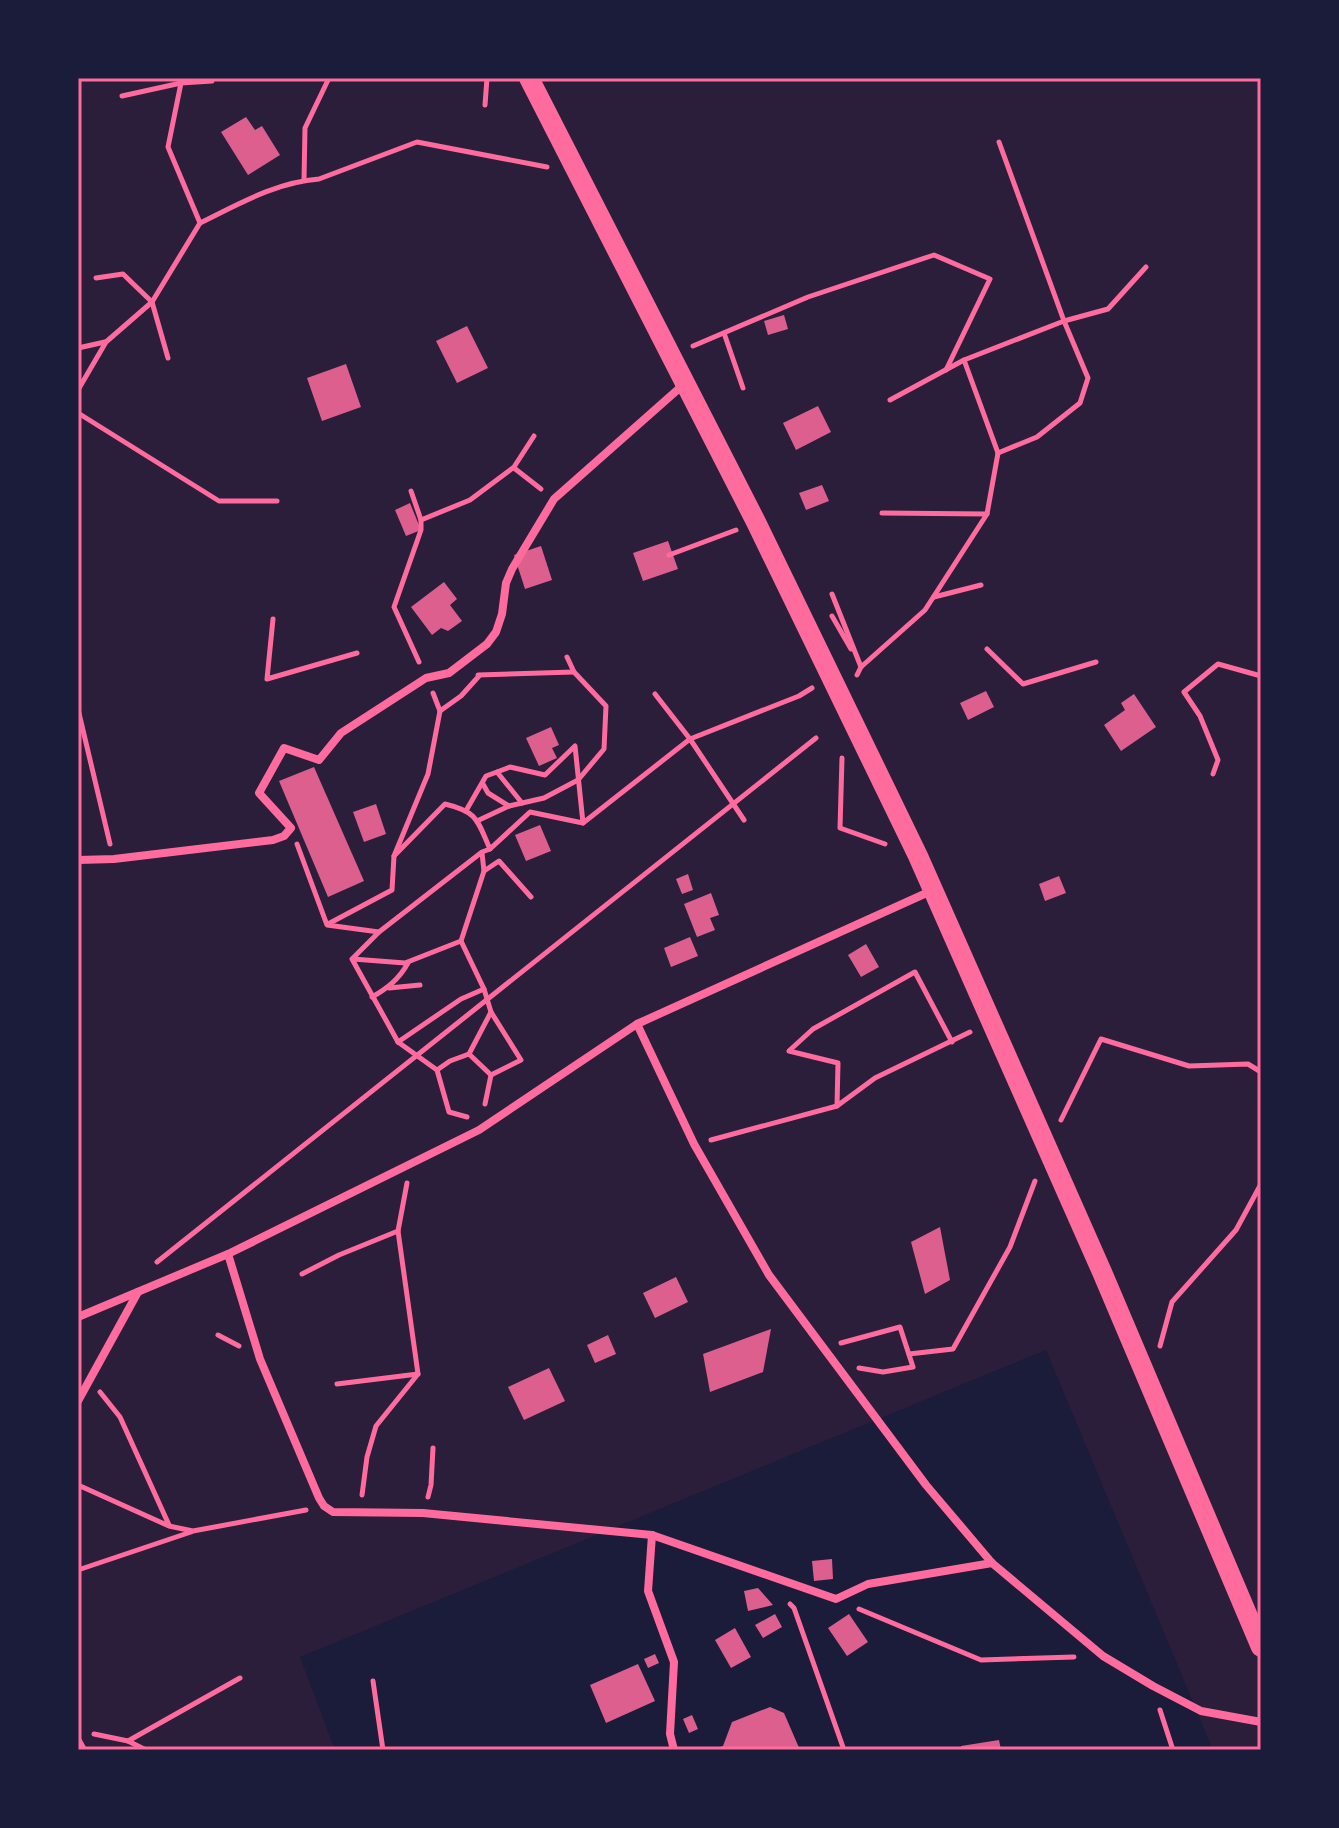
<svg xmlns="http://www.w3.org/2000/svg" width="1339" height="1828" viewBox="0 0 1339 1828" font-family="Merriweather,serif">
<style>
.green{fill:#2a1e3b}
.building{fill:#dd5f8e}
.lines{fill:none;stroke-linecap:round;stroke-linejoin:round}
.path{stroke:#ff6b9d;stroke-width:5}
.minor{stroke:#ff6b9d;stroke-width:8}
.primary{stroke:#ff6b9d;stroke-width:20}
.neatline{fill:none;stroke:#ff6b9d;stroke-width:3}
</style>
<rect width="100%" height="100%" fill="#1b1b3a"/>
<polygon class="green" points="78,78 1261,78 1261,1750 1213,1750 1046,1350 300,1657 335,1750 78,1750"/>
<g class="building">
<polygon points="246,117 255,130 262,126 280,155 248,175 221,132"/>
<polygon points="784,315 788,329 768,335 764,321"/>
<polygon points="467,326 488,368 457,383 436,341"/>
<polygon points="346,364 361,407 322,421 307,378"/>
<polygon points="818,406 831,432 796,450 783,423"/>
<polygon points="822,485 829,501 806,510 799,493"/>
<polygon points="410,503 421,530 406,536 395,510"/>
<polygon points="668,541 678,569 643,581 633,553"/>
<polygon points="541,546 552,580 525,589 514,555"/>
<polygon points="444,582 457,599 450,605 462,621 448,631 441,628 432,635 411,607"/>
<polygon points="986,691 994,707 968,720 960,703"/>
<polygon points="1134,694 1156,727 1121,751 1104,725 1125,710 1121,703"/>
<polygon points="551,727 559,745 552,748 557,758 539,766 526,738"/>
<polygon points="314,767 364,881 328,897 279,781"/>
<polygon points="376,804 386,834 364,842 353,812"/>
<polygon points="540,825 551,851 526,861 515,835"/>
<polygon points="688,874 693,890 682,894 676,879"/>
<polygon points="1059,876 1066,893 1045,901 1039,884"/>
<polygon points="711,893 719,915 710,918 715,930 697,937 684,904"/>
<polygon points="690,937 698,956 671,967 664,948"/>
<polygon points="866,944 879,967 861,977 848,955"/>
<polygon points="940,1227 950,1280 925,1294 911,1242"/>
<polygon points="676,1277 688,1302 655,1318 643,1293"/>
<polygon points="771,1329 763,1372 710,1392 703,1354"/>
<polygon points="608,1335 616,1354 595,1363 587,1345"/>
<polygon points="549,1368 565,1401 524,1420 508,1387"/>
<polygon points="832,1559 833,1579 814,1581 812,1561"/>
<polygon points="758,1588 773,1605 748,1611 744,1591"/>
<polygon points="775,1614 782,1627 763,1638 755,1625"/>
<polygon points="849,1614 868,1642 847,1656 828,1628"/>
<polygon points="735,1628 751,1657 731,1668 715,1640"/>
<polygon points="655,1654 659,1663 648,1668 644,1659"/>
<polygon points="638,1664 655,1701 606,1723 590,1685"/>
<polygon points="770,1707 784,1713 800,1750 713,1750 723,1746 732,1722"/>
<polygon points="692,1715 698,1729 689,1733 683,1719"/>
<polygon points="999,1740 1001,1750 961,1750 961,1746"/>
</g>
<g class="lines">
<g class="path">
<polyline points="122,96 181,83 212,81"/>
<polyline points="485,105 487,78"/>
<polyline points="304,180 305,128 329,78"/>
<path d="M200,223C237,205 276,182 319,179L417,142L547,167"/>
<polyline points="96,278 123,274 152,302 168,358"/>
<polyline points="724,333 743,388"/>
<polyline points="693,346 808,297 934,255 990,279 946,370"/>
<polyline points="78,348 105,342"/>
<polyline points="78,390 106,342 152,302 200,223 168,147 181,83"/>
<polyline points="890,400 964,360"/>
<polyline points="78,413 219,501 277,501"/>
<polyline points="998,453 1037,437 1080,403 1088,378 1064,321 999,142"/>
<polyline points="514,468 541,489"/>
<polyline points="411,491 421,520 421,530 394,607 419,662"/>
<polyline points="882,513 987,514"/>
<polyline points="421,520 470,500 514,467 534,436"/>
<polyline points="669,555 736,530"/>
<polyline points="832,594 861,667"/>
<polyline points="934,597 981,585"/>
<polyline points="832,616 851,649"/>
<polyline points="273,619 267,679 357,653"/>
<polyline points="987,649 1023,684 1096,662"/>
<polyline points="478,675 574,672"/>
<polyline points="857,675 861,667 925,610 987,514 998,453 964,360 1064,321 1108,309 1146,267"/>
<polyline points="655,694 690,739 744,820"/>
<polyline points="78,709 110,844"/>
<polyline points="440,711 461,696 479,676"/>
<polyline points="842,758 840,828 885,844"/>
<polyline points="497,772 510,767 545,775 575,746 583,823"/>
<polyline points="1213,774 1218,760 1200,716 1184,692 1218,664 1261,676"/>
<polyline points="483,784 488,793 509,806"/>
<polyline points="467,809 486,776 497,772 522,803"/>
<polyline points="477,821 509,806 544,798 578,780 604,749 606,706 574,672 567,657"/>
<polyline points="297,844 327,925 379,932 352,959 398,1042 437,1070 449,1112 467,1117"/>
<polyline points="394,856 428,774 440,711 433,693"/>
<polyline points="484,871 499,861 531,897"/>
<path d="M328,924L392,890L394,856L445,804C478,812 477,820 490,849"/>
<polyline points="379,932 482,852 490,849 530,812 583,823 690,739 799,696 812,688"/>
<polyline points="353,959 405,963 461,941"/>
<polyline points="389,988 420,985"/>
<path d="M372,997C388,988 399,979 408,963"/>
<polyline points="398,1042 461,999 484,989"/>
<polyline points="790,1050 813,1029 915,972 952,1042"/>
<polyline points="789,1051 838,1063 837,1106 875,1078 970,1032"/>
<polyline points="469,1054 491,1012 484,989 461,941 484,871 482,853"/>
<polyline points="437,1070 450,1061 469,1054 491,1075 521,1060 491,1012"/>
<polyline points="485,1104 491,1075"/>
<polyline points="1061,1120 1101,1039 1189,1066 1248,1064 1261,1072"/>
<polyline points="711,1140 837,1106"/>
<polyline points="157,1262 816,738"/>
<polyline points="302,1274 339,1255 398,1231"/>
<polyline points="218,1335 239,1346"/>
<polyline points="841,1343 900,1327 913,1367 883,1372 859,1368"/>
<polyline points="1160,1346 1172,1302 1236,1230 1261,1184"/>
<polyline points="909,1354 953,1349 1010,1247 1035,1181"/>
<polyline points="337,1384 418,1374"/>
<polyline points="100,1392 120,1417 169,1525"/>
<polyline points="78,1485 169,1526 193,1531 306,1510"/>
<polyline points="362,1495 367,1457 376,1426 418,1374 398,1231 407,1183"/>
<polyline points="428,1497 431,1485 433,1448"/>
<polyline points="78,1570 191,1532"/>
<polyline points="790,1604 794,1608 844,1750"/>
<polyline points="859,1609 981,1660 1074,1657"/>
<polyline points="373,1681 383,1750"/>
<polyline points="1160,1710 1173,1750"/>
<polyline points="94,1734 128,1741 146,1750"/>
<polyline points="128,1741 240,1678"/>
</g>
<g class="minor">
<polyline points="78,860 114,859 273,840 284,836 291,828 259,793 284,748 319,760 341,733 426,678 449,673 487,644 496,632 502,614 506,583 512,569 554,499 683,385"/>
<polyline points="637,1024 694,1144 769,1275 926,1485 992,1563 1103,1656 1153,1686 1201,1711 1261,1722"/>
<polyline points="228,1254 260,1359 319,1498 324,1506 333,1512 423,1513 652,1535 836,1599 868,1584 992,1563"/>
<polyline points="78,1317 228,1254 479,1130 637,1024 931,891"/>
<polyline points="78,1401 138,1292"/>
<polyline points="652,1535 648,1591 674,1662 670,1734 674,1750"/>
<polyline points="78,1741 83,1750"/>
</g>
<polyline class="primary" points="529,78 756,522 918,856 1102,1272 1261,1647"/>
</g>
<rect width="1339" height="1828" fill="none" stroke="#1b1b3a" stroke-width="160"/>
<rect x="80" y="80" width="1179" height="1668" class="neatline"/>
</svg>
